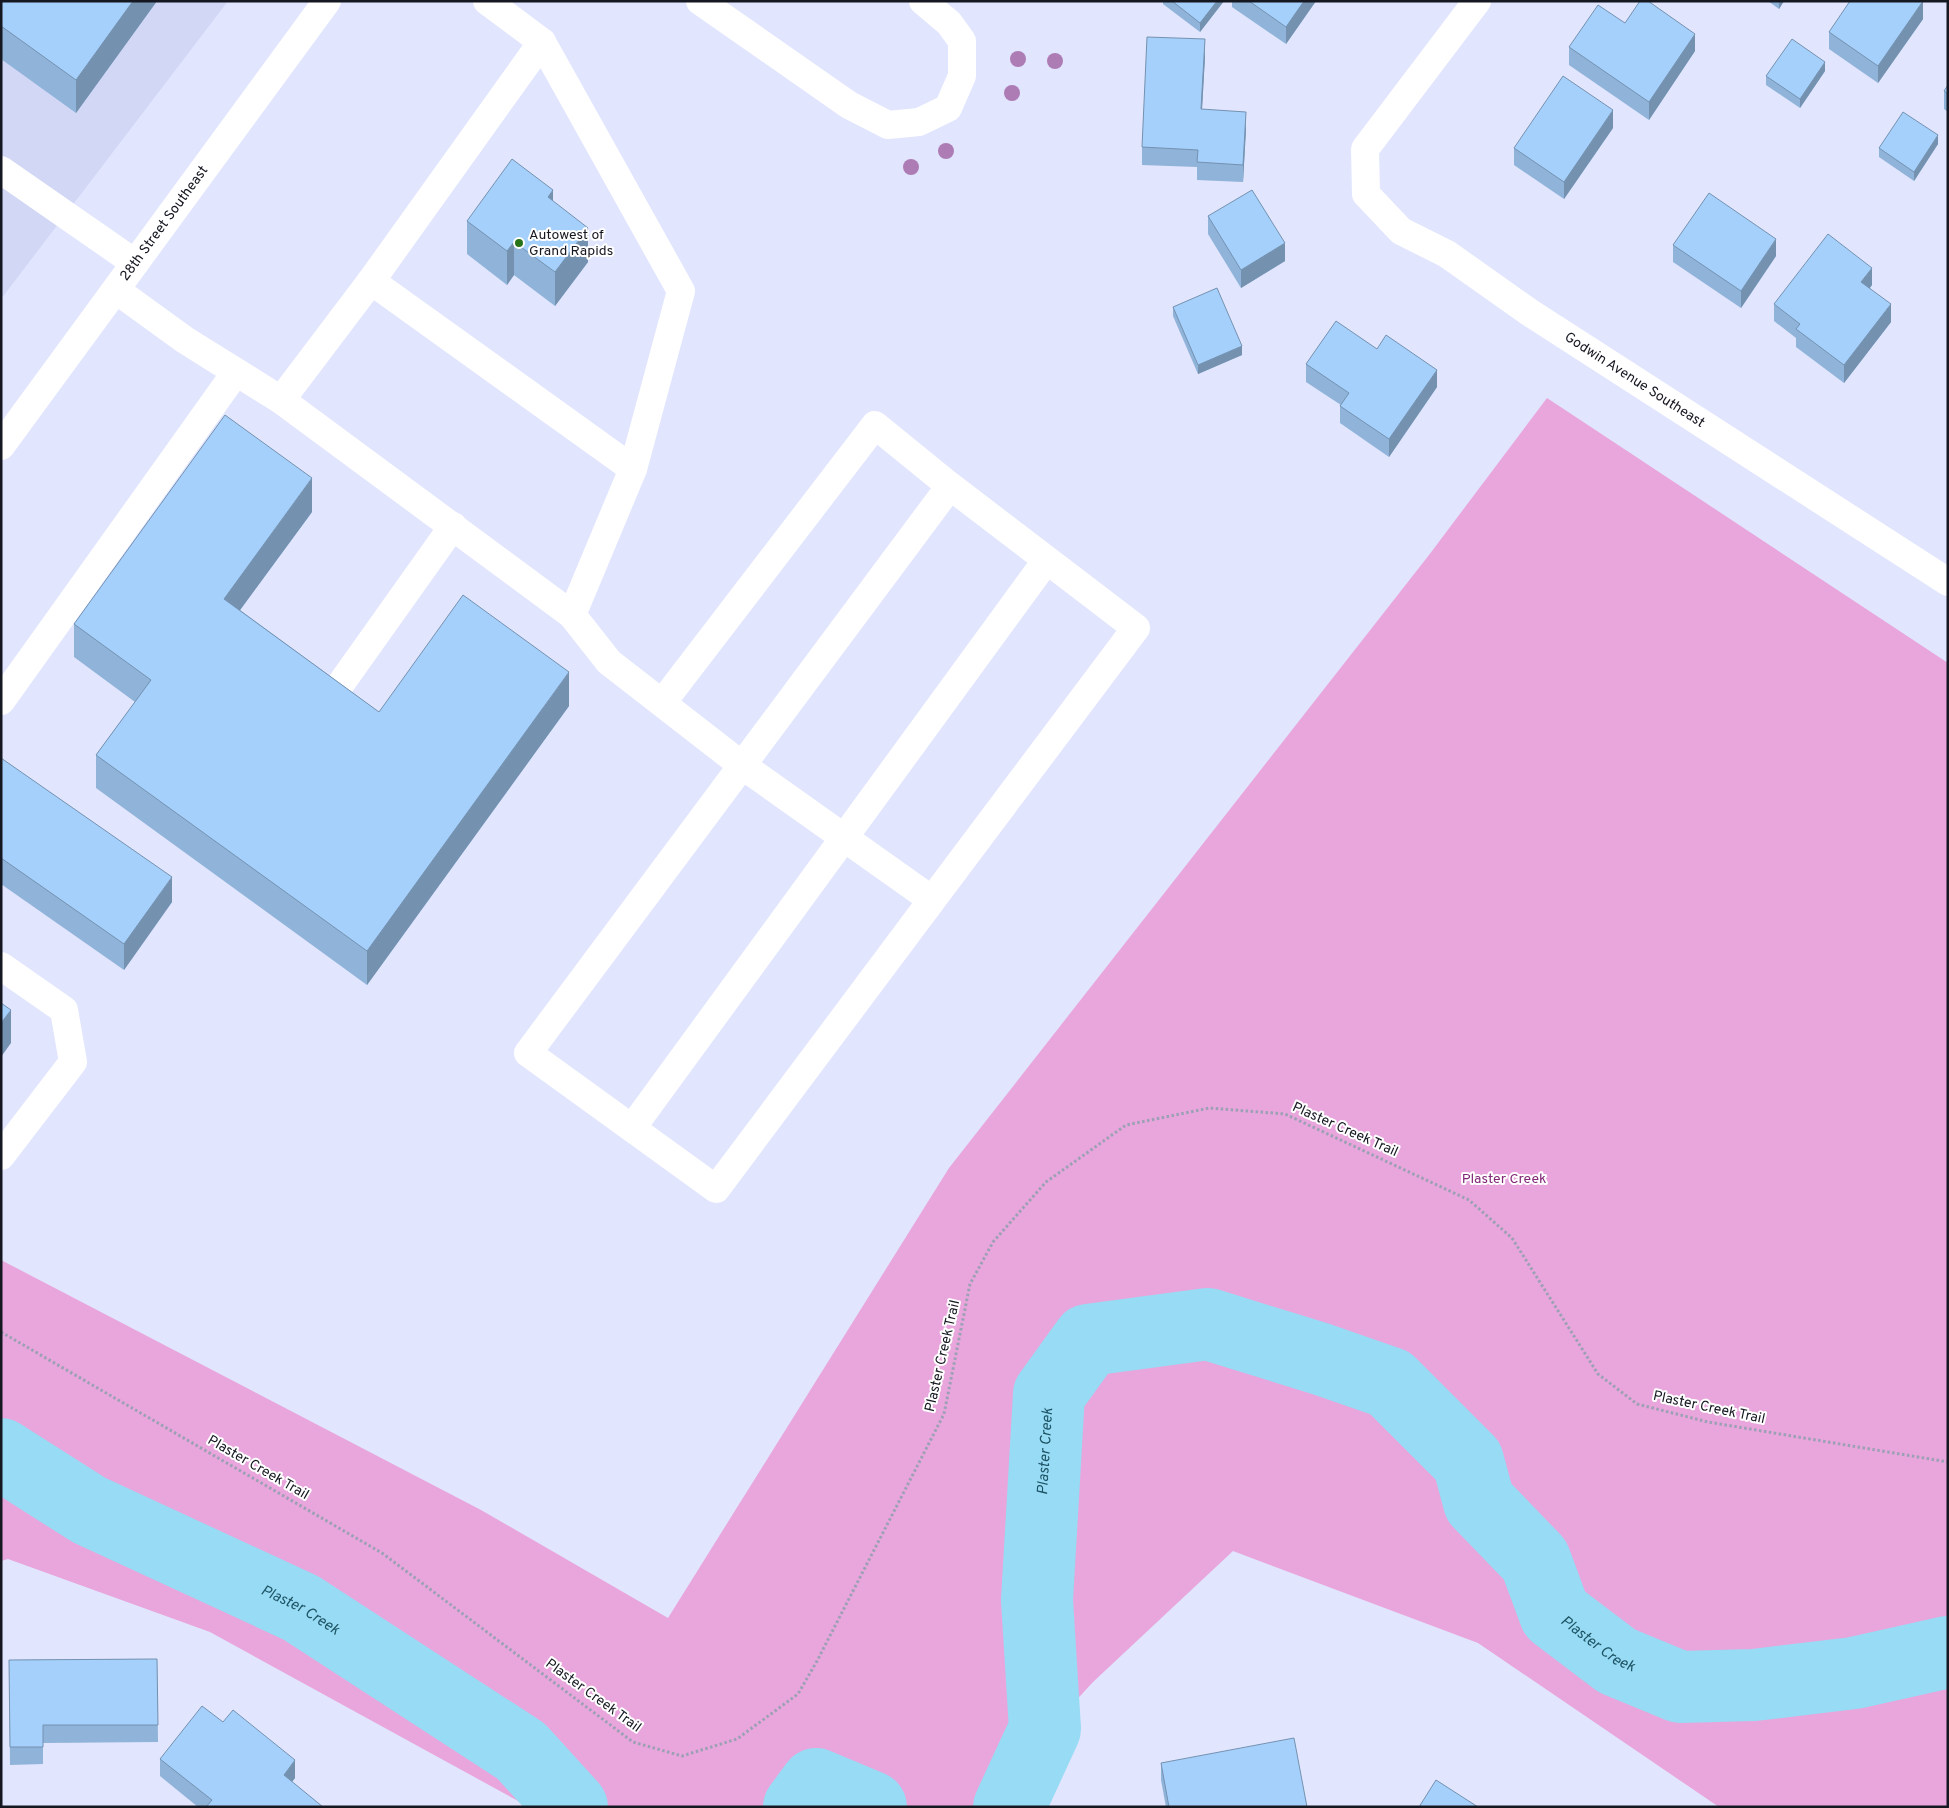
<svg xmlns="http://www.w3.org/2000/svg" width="1949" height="1808" viewBox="0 0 1949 1808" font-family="Overpass,sans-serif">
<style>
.built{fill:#d2d7f5}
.green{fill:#e8a6dc}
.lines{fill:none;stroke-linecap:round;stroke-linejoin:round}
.river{stroke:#98dbf4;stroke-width:72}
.path{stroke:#9ca0b4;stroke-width:3;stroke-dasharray:2.5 2.5;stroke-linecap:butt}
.minor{stroke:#fff;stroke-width:28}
.major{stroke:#fff;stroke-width:28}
.tree{fill:#ad7cb4}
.wall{fill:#8fb3d9}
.shaded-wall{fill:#7492b0}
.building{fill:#a6d0fc;stroke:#7492b0}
.poi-dot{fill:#287317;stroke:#fff;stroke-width:2}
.labels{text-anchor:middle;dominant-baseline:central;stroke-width:4;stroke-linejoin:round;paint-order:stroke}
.street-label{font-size:14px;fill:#151721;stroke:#fff}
.poi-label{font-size:14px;fill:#151721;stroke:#fff;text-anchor:start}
.park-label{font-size:14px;fill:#822777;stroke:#fff}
.water-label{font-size:15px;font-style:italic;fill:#1d5364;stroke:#fff}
</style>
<rect width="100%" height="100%" fill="#e1e5fe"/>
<polygon class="built" points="1,1 228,1 1,299"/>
<polygon class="green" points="1547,398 1948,663 1948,1807 1719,1807 1478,1643 1233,1551 1093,1682 978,1807 529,1807 210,1632 8,1559 1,1561 1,1260 481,1510 668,1618 949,1168 1429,555"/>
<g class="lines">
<g class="river">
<path id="s1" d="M1,1454L89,1510L301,1608L521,1751L572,1807"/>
<polyline points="799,1807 816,1784 871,1807"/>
<path id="s2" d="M1009,1807L1045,1729L1037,1600L1049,1394L1088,1340L1208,1324L1321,1359L1390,1383L1468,1461L1479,1502L1535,1560L1555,1614L1617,1661L1680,1687L1754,1685L1854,1673L1948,1652"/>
</g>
<polyline class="path" points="1,1332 382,1553 633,1742 682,1756 737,1739 798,1694 817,1661 944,1414 970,1284 993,1242 1046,1182 1126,1125 1209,1108 1285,1114 1469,1200 1512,1238 1598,1374 1637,1404 1708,1422 1948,1462"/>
<g class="minor">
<polyline points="700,1 849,105 888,125 919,122 948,108 962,76 962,41 949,23 923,1"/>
<path id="s3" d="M1477,1L1365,149L1366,194L1401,231L1447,254L1529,312L1948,582"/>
<polyline points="1,170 135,263"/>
<polyline points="371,281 633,469"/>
<polyline points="116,290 185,340 281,400 572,615 633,469 681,291 542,42 487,1"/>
<polyline points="281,400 371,281 542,42"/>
<polyline points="572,615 609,662 743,766 932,900 716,1189 528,1053 950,486 1136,628 932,900"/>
<polyline points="335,692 453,526"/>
<polyline points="1,701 236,372"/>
<polyline points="662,703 875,425 950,486"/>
<polyline points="1,966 64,1010 73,1062 1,1156"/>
<polyline points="632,1128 1046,561"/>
</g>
<path class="major" id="s4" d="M1,446L327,1"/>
</g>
<g class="tree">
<circle cx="1018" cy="59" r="8"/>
<circle cx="1055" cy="61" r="8"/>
<circle cx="1012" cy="93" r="8"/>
<circle cx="946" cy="151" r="8"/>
<circle cx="911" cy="167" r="8"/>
</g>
<g class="wall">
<polygon points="1,1 157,1 76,113 1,59"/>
<polygon points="1163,1 1224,1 1200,32 1163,4"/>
<polygon points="1232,1 1316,1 1286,44 1232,7"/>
<polygon points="1768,1 1784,1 1779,9"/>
<polygon points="1923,19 1878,83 1829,49 1829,32"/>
<polygon points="1625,23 1695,51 1649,120 1569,65 1569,47"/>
<polygon points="1205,57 1202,109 1246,129 1243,182 1197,180 1197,167 1142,165 1142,147"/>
<polygon points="1825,71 1800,108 1766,85 1766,76"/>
<polygon points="1948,85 1948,112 1944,109 1944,91"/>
<polygon points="1613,128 1564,199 1514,165 1514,148"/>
<polygon points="1938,144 1914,181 1879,157 1879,148"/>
<polygon points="553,202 588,262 555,306 514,275 507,285 467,254 467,221"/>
<polygon points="1208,216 1285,261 1241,288 1208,234"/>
<polygon points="1673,245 1776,256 1741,308 1673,262"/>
<polygon points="1872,285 1870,288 1891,322 1844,383 1796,347 1796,338 1774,321 1774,304"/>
<polygon points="1173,307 1242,355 1198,374 1173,316"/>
<polygon points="1377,349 1437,387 1389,457 1340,423 1340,406 1341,405 1306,382 1306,364"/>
<polygon points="312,512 240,610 379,712 569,706 367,985 96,788 96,755 135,702 74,657 74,624"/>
<polygon points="1,758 172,902 124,970 1,884"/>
<polygon points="157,1659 158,1742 43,1743 43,1764 10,1765 9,1660"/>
<polygon points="223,1722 295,1778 292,1782 323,1807 198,1807 160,1776 160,1759"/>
<polygon points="1161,1763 1307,1807 1166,1807 1161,1780"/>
</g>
<g class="shaded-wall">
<polygon points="133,1 157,1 76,113 76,80"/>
<polygon points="1217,1 1224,1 1200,32 1200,23"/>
<polygon points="1304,1 1316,1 1286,44 1286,27"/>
<polygon points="1779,1 1784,1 1779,9"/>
<polygon points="1923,1 1923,19 1878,83 1878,66"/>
<polygon points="1695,34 1695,51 1649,120 1649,102"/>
<polygon points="1205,39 1205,57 1201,127 1201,109"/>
<polygon points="1825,62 1825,71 1800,108 1800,99"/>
<polygon points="1613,110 1613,128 1564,199 1564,182"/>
<polygon points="1246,112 1246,129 1243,182 1243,165"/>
<polygon points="1938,135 1938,144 1914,181 1914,172"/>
<polygon points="553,190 553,223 548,197"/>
<polygon points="588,228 588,262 555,306 555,272"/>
<polygon points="1776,239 1776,256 1741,308 1741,291"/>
<polygon points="514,242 514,275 507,285 507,251"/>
<polygon points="1285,243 1285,261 1241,288 1241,270"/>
<polygon points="1872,268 1872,285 1861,299 1861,282"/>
<polygon points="1891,304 1891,322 1844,383 1844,365"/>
<polygon points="1242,346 1242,355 1198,374 1198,365"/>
<polygon points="1437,370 1437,387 1389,457 1389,439"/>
<polygon points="312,478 312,512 224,632 224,599"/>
<polygon points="569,672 569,706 367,985 367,951"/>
<polygon points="172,877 172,902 124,970 124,944"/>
<polygon points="11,1010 11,1043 1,1057 1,1023"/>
<polygon points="295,1760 295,1778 284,1792 284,1775"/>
</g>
<g class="building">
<polygon points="1,1 133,1 76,80 1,26"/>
<polygon points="1172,1 1217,1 1200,23"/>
<polygon points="1249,1 1304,1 1286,27"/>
<polygon points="1640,1 1648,1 1695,34 1649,102 1569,47 1598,5 1625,23"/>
<polygon points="1850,1 1923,1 1878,66 1829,32"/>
<polygon points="1147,37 1205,39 1201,109 1246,112 1243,165 1197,162 1198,150 1142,147"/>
<polygon points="1792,39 1825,62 1800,99 1766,76"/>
<polygon points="1563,76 1613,110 1564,182 1514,148"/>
<polygon points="1948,85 1948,94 1944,91"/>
<polygon points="1903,112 1938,135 1914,172 1879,148"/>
<polygon points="512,159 553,190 548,197 588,228 555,272 514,242 507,251 467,221"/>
<polygon points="1252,190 1285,243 1241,270 1208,216"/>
<polygon points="1709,193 1776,239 1741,291 1673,245"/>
<polygon points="1828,234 1872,268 1861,282 1891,304 1844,365 1796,329 1800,324 1774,304"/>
<polygon points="1217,288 1242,346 1198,365 1173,307"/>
<polygon points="1336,321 1377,349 1386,335 1437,370 1389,439 1340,406 1349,393 1306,364"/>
<polygon points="225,415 312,478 224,599 379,712 463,595 569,672 367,951 96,755 151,680 74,624"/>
<polygon points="1,758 172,877 124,944 1,858"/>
<polygon points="1,1003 11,1010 1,1023"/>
<polygon points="157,1659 158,1725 43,1725 43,1747 10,1747 9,1660"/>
<polygon points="202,1706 223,1722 233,1710 295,1760 284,1775 323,1807 206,1807 212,1800 160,1759"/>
<polygon points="1294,1738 1307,1807 1169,1807 1161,1763"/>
<polygon points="1436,1780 1478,1807 1419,1807"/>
</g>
<circle class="poi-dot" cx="519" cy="243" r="5"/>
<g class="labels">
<g class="street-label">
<text stroke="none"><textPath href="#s4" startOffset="276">28th Street Southeast</textPath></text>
<text stroke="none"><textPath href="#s3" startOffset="559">Godwin Avenue Southeast</textPath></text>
<text transform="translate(1345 1130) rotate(24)">Plaster Creek Trail</text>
<text transform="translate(943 1356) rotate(-77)">Plaster Creek Trail</text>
<text transform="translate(1709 1408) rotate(12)">Plaster Creek Trail</text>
<text transform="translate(258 1468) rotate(30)">Plaster Creek Trail</text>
<text transform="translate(593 1696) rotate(36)">Plaster Creek Trail</text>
</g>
<g class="poi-label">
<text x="529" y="235">Autowest of<tspan x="529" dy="16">Grand Rapids</tspan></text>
</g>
<g class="park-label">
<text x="1504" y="1179">Plaster Creek</text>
</g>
<g class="water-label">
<text stroke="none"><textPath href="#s2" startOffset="364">Plaster Creek</textPath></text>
<text stroke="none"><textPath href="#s1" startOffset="338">Plaster Creek</textPath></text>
<text stroke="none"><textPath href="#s2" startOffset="1144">Plaster Creek</textPath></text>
</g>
</g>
<rect width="1949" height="1808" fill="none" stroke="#151721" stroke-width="5"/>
</svg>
